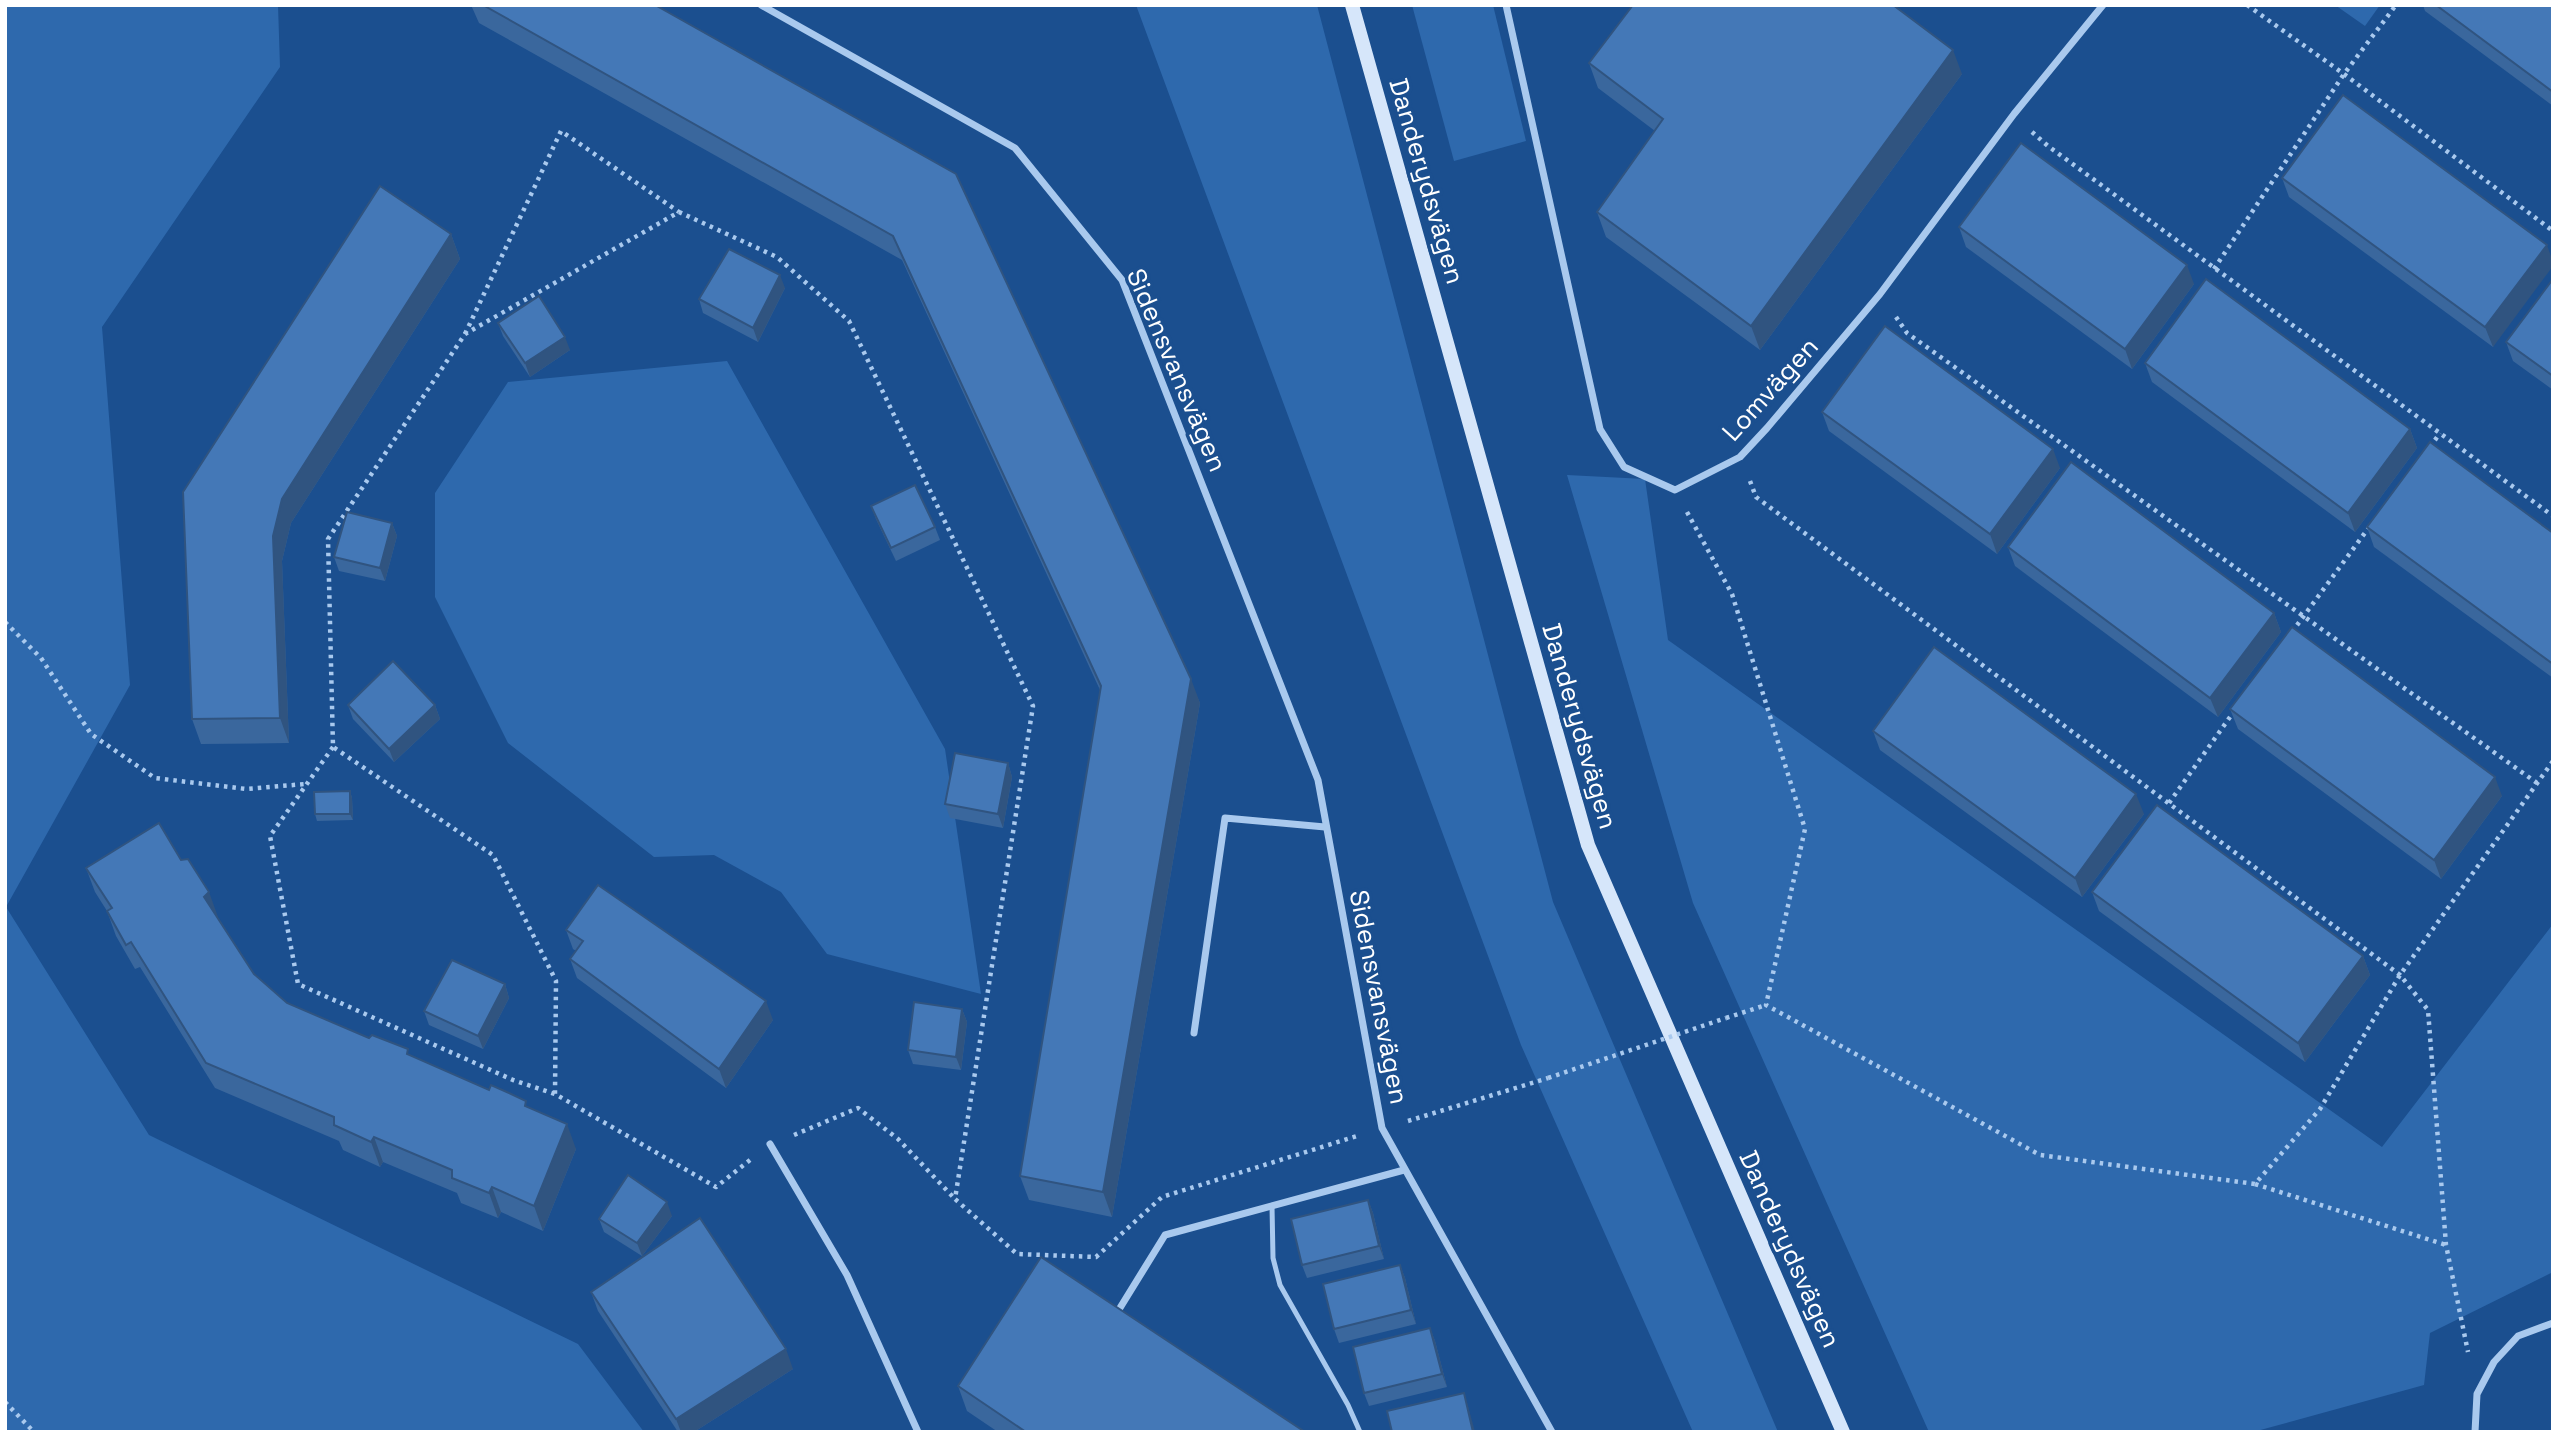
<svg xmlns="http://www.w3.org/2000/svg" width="2558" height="1437" viewBox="0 0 2558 1437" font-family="'Space Grotesk',sans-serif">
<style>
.green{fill:#2e69ad}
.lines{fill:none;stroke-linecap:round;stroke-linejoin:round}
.path{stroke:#a9c9ee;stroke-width:4.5;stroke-dasharray:3.5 5;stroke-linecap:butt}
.service{stroke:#a9c9ee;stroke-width:5}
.minor{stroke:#a9c9ee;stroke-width:7}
.secondary{stroke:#d6e6fa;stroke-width:14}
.path-bridge{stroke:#a9c9ee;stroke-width:4.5;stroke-dasharray:3.5 5;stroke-linecap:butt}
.wall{fill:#3a679d}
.shaded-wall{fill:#305480}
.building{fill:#4478b7;stroke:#305480;stroke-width:2}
.labels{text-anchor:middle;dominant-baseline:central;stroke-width:7;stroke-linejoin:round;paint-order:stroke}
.street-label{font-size:26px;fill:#fff;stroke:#1b4f8f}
</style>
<rect width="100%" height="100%" fill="#1b4f8f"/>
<g class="green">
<polygon points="5,5 278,5 280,67 102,327 130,685 6,907 149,1135 578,1344 644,1432 5,1432"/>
<polygon points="1136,5 1317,5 1553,902 1778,1432 1693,1432 1521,1045"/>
<polygon points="1412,5 1493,5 1526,141 1454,161"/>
<polygon points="2335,5 2380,5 2365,26"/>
<polygon points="727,361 945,749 981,994 827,954 781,892 714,855 654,857 508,743 435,597 435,493 508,382"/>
<polygon points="1567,475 1645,479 1668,640 2382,1147 2553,924 2553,1272 2430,1333 2424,1385 2253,1432 1929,1432 1693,903"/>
</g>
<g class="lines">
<g class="path">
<polyline points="2247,5 2344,74 2553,231"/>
<polyline points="2032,132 2048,146 2553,516"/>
<polyline points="2214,269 2344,74 2396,5"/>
<polyline points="1896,317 1907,333 2537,783"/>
<polyline points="465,334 561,131 679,212"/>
<polyline points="2430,447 2440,433"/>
<polyline points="1750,481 1756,497 2400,975 2428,1010 2446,1245 2468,1352"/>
<polyline points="1687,512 1732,594 1805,829 1766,1005 2040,1155 2255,1184 2320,1109 2400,975 2553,761"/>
<polyline points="5,622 41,658 91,734 155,778 246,789 305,784"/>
<polyline points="2292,632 2370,526"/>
<polyline points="333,747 270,836 298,984 513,1080 555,1094"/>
<polyline points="2169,803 2235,710"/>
<polyline points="1726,1018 1766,1005"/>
<polyline points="1408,1121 1548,1078"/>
<polyline points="794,1135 858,1108 898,1139 955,1199"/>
<polyline points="750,1160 716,1187 555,1094 556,981 493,855 333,747 328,539 465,334 679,212 777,257 849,321 1033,706 955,1199 1017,1254 1096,1257 1162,1197 1357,1136"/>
<polyline points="2255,1184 2446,1245"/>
<polyline points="5,1402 34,1432"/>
</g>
<polyline class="service" points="1272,1206 1273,1258 1280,1285 1348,1405 1360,1432"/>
<g class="minor">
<polyline points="761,5 1015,148 1122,280 1318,780 1382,1128 1552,1432"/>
<polyline points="1506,5 1600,429 1624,467 1675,490 1740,457 1767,428 1880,294 2014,114 2103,5"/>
<polyline points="1194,1033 1225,818 1325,827"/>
<polyline points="770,1144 847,1275 918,1432"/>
<polyline points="1115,1316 1165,1235 1404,1170"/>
<polyline points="2475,1432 2477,1394 2494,1362 2518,1336 2553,1323"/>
</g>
<polyline class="secondary" points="1352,5 1588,845 1843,1432"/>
<polyline class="path-bridge" points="1548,1078 1726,1018"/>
</g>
<g class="wall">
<polygon points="471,5 655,5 956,174 1200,703 1112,1217 1029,1200 1020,1176 1100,690 902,260 479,23"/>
<polygon points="2423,5 2553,5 2553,106 2425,11"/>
<polygon points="1589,63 1962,74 1760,350 1606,237 1597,212 1655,131 1598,88"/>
<polygon points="2282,178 2547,245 2493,347 2289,197"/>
<polygon points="1959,227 2194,284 2132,369 1966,247"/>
<polygon points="451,234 460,259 291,523 282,561 289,743 201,744 192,719 183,492"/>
<polygon points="2553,279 2553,390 2513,361 2506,342"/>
<polygon points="785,288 758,342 703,313 699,299"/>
<polygon points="498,323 570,350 530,377 503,336"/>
<polygon points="2145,363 2410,429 2417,448 2355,532 2152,382"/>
<polygon points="1822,412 2060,468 1997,554 1829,431"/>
<polygon points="871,506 935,527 940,540 896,561 876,519"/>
<polygon points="392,523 397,536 385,581 339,571 334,557"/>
<polygon points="2367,527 2553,533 2553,678 2374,547"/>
<polygon points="2008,547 2274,613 2281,632 2218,717 2015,566"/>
<polygon points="348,705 435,705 440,719 394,762 353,719"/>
<polygon points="2230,709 2502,796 2441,879 2238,729"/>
<polygon points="1873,731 2144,814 2082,897 1880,750"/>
<polygon points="1008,763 1012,777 1003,828 950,818 945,804"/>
<polygon points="350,791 352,798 353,820 317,821 315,814"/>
<polygon points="181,860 254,974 287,1003 528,1107 576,1149 543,1231 501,1212 498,1218 461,1203 457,1193 383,1162 380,1167 343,1150 339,1141 215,1088 140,967 135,969 116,936 107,911 95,892 86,868"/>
<polygon points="2092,892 2363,956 2370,975 2305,1062 2099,911"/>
<polygon points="566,930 773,1020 726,1088 577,978 570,959 576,951 573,949"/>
<polygon points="505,984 509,998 483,1049 429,1025 424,1011"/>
<polygon points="962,1009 967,1022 961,1070 913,1064 908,1050"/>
<polygon points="1368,1200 1373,1213 1384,1259 1307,1278 1302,1265"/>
<polygon points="672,1216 642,1256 604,1232 599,1219"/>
<polygon points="1400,1265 1405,1278 1416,1324 1339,1343 1334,1329"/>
<polygon points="591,1292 793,1369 694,1432 678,1432 598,1311"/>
<polygon points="1430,1328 1435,1341 1447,1387 1369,1406 1364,1393"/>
<polygon points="958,1386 1305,1432 998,1432 967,1411"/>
</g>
<g class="shaded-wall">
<polygon points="1953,50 1962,74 1760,350 1751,326"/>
<polygon points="451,234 460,259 291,523 282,561 289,743 280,718 273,536 282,499"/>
<polygon points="2547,245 2553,262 2553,266 2493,347 2485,327"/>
<polygon points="2187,265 2194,284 2132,369 2125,349"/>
<polygon points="780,275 785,288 758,342 753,328"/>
<polygon points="565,337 570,350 530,377 525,363"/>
<polygon points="2410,429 2417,448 2355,532 2348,513"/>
<polygon points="2053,449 2060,468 1997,554 1990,534"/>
<polygon points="392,523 397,536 385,581 380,568"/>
<polygon points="2274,613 2281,632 2218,717 2210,698"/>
<polygon points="1191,679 1200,703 1112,1217 1103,1192"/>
<polygon points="435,705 440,719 394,762 389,749"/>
<polygon points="1008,763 1012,777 1003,828 998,814"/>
<polygon points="2495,777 2502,796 2441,879 2434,860"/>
<polygon points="350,791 352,798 353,820 350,814"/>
<polygon points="2136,794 2144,814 2082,897 2075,878"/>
<polygon points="209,892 218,917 213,922 204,897"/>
<polygon points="2363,956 2370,975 2305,1062 2298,1043"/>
<polygon points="505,984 509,998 483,1049 478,1036"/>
<polygon points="766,1001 773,1020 726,1088 719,1069"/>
<polygon points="962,1009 967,1022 961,1070 956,1057"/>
<polygon points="567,1124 576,1149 543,1231 534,1206"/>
<polygon points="374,1137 383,1162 380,1167 371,1142"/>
<polygon points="492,1187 501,1212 498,1218 489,1193"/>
<polygon points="1368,1200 1373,1213 1384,1259 1379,1246"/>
<polygon points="667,1202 672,1216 642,1256 637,1243"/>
<polygon points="1400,1265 1405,1278 1416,1324 1411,1310"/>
<polygon points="1430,1328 1435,1341 1447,1387 1442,1374"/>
<polygon points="786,1349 793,1369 694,1432 681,1432 676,1419"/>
<polygon points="1464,1393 1468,1406 1475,1432 1473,1432"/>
</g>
<g class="building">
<polygon points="483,5 655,5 956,174 1191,679 1103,1192 1020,1176 1101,686 893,236"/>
<polygon points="1633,5 1893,5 1953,50 1751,326 1597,212 1663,119 1589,63"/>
<polygon points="2436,5 2553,5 2553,92"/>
<polygon points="2343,95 2547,245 2485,327 2282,178"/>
<polygon points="2021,143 2187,265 2125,349 1959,227"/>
<polygon points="380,186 451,234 282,499 273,536 280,718 192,719 183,492"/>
<polygon points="729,249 780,275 753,328 699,299"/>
<polygon points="2206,279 2410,429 2348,513 2145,363"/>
<polygon points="2553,279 2553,376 2506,342"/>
<polygon points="539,296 565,337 525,363 498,323"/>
<polygon points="1885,326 2053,449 1990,534 1822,412"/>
<polygon points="2430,442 2553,533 2553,664 2367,527"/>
<polygon points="2071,462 2274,613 2210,698 2008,547"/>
<polygon points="915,485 935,527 891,548 871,506"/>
<polygon points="347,512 392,523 380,568 334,557"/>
<polygon points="2292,627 2495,777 2434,860 2230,709"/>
<polygon points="1934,647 2136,794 2075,878 1873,731"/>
<polygon points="393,661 435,705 389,749 348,705"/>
<polygon points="955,753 1008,763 998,814 945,804"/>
<polygon points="350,791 350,814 315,814 314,792"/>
<polygon points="2157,805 2363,956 2298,1043 2092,892"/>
<polygon points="159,823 181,860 188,859 209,892 204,897 254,974 287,1003 369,1038 372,1035 408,1049 407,1054 489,1090 491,1085 509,1093 526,1101 525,1106 567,1124 534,1206 492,1187 489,1193 452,1178 452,1170 374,1137 371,1142 334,1125 334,1117 206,1063 131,942 126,945 107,911 112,908 86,868"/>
<polygon points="598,885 766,1001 719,1069 570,959 583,941 566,930"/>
<polygon points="452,960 505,984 478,1036 424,1011"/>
<polygon points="914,1002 962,1009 956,1057 908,1050"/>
<polygon points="628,1175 667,1202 637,1243 599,1219"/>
<polygon points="1368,1200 1379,1246 1302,1265 1291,1219"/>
<polygon points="700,1218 786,1349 676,1419 591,1292"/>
<polygon points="1041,1257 1305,1432 1026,1432 958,1386"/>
<polygon points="1400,1265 1411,1310 1334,1329 1323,1284"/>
<polygon points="1430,1328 1442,1374 1364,1393 1353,1347"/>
<polygon points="1464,1393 1473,1432 1392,1432 1387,1411"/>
</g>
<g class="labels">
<g class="street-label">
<text transform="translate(1427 181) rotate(74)">Danderydsvägen</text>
<text transform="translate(1177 370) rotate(67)">Sidensvansvägen</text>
<text transform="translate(1770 389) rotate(-48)">Lomvägen</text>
<text transform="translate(1580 726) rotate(74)">Danderydsvägen</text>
<text transform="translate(1379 997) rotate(79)">Sidensvansvägen</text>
<text transform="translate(1790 1249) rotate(66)">Danderydsvägen</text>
</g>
</g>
<rect width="2558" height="1437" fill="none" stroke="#ffffff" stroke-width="14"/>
</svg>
